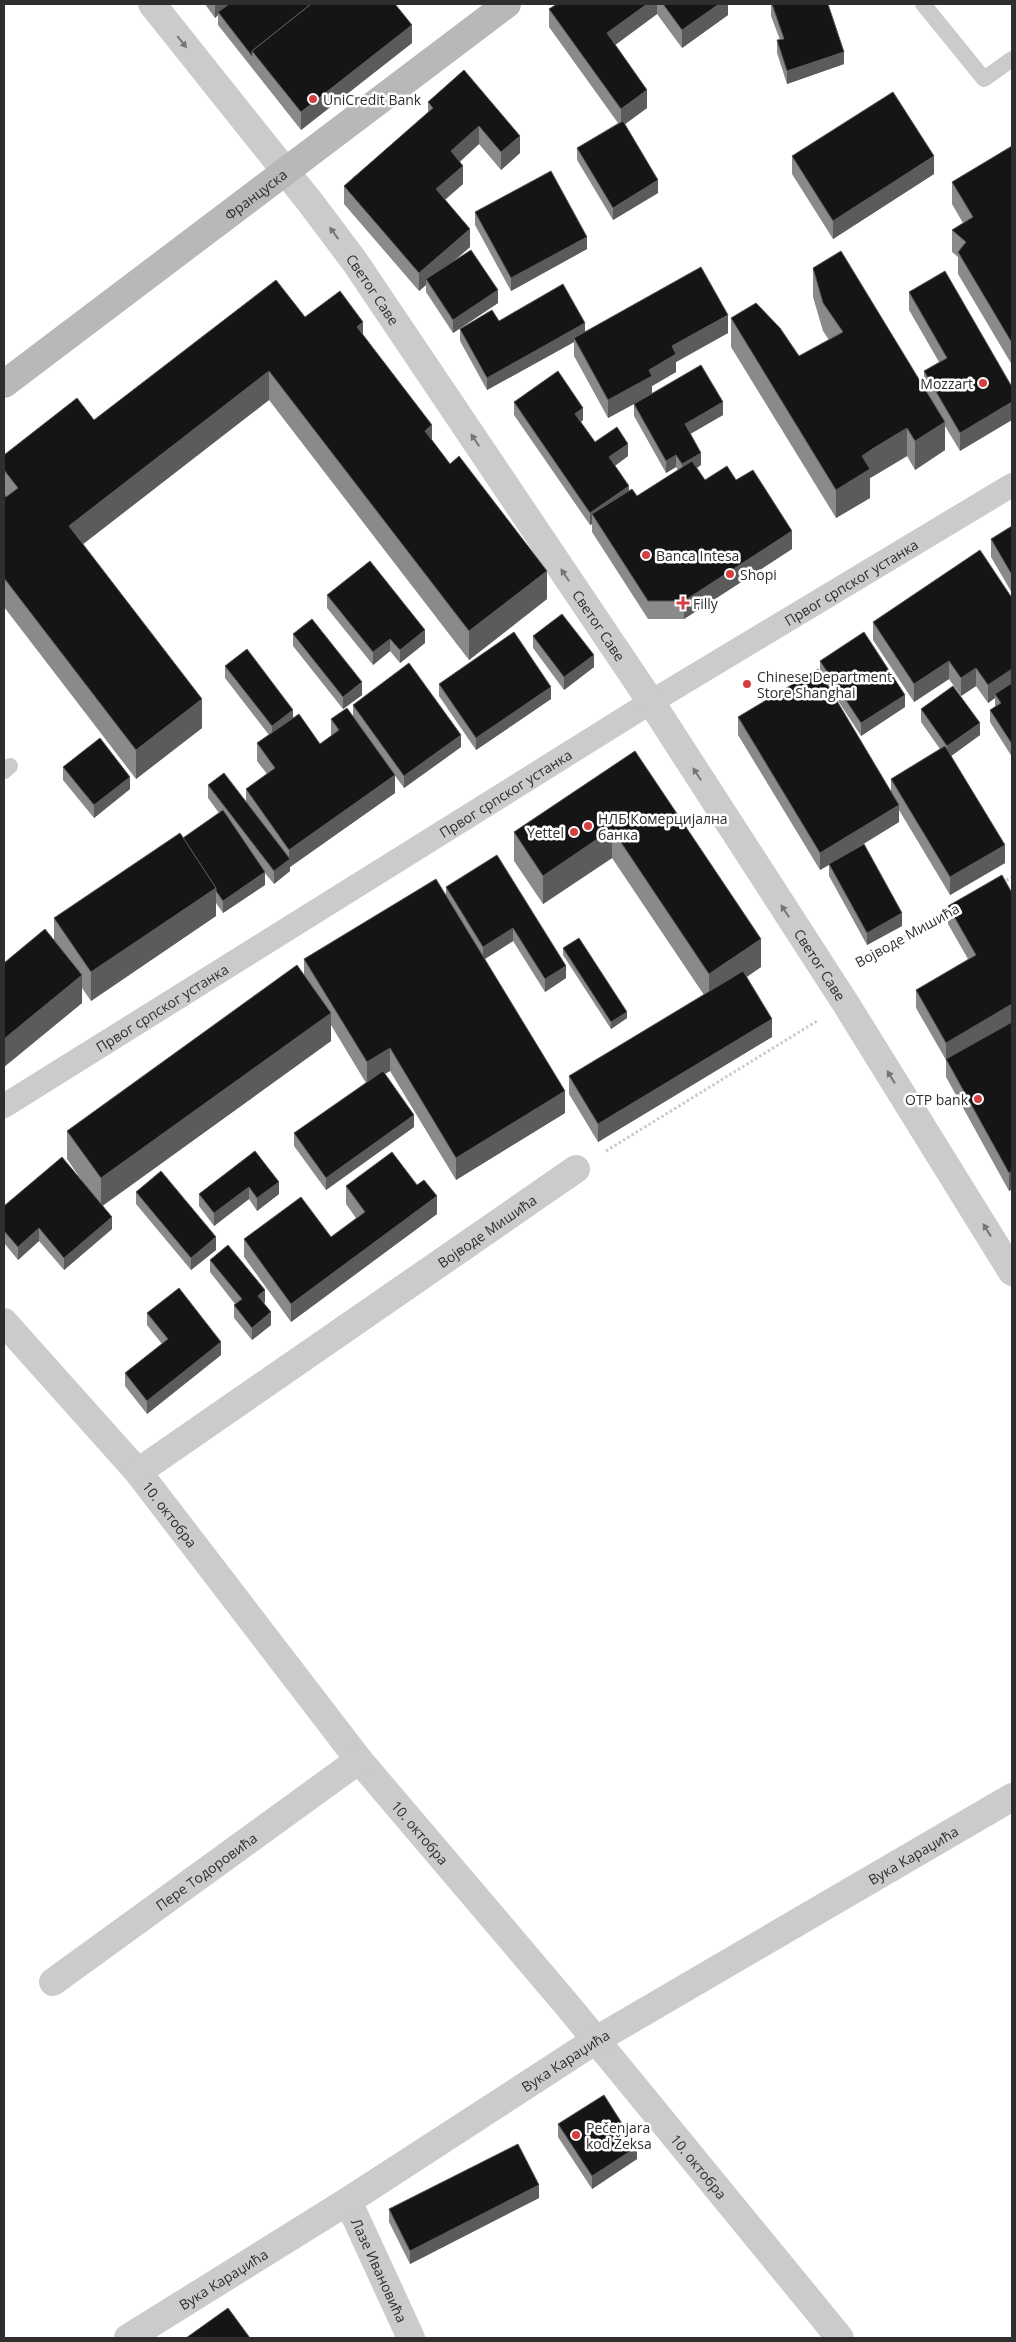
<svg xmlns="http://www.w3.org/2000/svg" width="1016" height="2342" viewBox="0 0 1016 2342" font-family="'Open Sans',sans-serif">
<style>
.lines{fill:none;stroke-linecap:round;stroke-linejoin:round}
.path{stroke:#cbcbcb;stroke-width:3;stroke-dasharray:2.5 2.5;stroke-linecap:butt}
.service{stroke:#cbcbcb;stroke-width:16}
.pedestrian{stroke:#cbcbcb;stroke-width:24}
.minor{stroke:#cbcbcb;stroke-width:28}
.tertiary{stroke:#cbcbcb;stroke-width:28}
.secondary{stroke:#b8b8b8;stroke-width:28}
.wall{fill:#8a8a8a}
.shaded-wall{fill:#5b5b5b}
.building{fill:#151515;stroke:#5b5b5b}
.oneway{fill:#757575}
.poi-dot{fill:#d63f41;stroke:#fff;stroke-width:2}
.labels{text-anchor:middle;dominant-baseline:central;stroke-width:5;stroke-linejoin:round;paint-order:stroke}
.poi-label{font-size:14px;fill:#2e2e2e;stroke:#fff;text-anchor:start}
.street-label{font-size:14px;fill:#2e2e2e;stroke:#fff}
</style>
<rect width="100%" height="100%" fill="#fff"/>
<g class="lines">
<g class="path">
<polyline points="1002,883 1012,877"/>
<polyline points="860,961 950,911"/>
<polyline points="606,1151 817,1021"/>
</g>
<g class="service">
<polyline points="923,4 984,79 1012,59"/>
<polyline points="4,771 10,766"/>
</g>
<path class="pedestrian" id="s1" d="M4,1106L651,702L1012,485"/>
<g class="minor">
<path id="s2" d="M152,4L310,202L355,262L651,702L846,1004L1012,1272"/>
<path id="s3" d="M4,1322L138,1472L359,1760L568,2006L840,2338"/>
<path id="s4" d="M138,1472L576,1169"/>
<path id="s5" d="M53,1982L359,1760"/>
<path id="s6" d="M348,2201L411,2338"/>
</g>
<path class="tertiary" id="s7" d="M128,2338L348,2201L596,2040L1012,1797"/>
<path class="secondary" id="s8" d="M4,384L507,4"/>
</g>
<g class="wall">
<polygon points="205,4 395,4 412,43 301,130 218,25 218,15 215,18"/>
<polygon points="557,4 728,4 728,15 682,48 657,14 615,45 647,108 625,124 658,193 613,220 577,160 577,148 618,123 549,27 549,9"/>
<polygon points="771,4 844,64 787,84 777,53 777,40 780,40 771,16"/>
<polygon points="464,70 520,153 501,170 479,144 460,162 463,184 445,200 470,247 453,262 498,303 453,333 426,292 426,285 419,291 344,204 344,186 428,113 428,102"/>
<polygon points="1012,146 1012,365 958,274 958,257 952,252 952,230 963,223 952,204 952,182"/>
<polygon points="792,156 934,174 833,239 792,174"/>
<polygon points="475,212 587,249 511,291 475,225"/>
<polygon points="813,268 924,387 924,371 939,362 909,310 909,292 1012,387 960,451 945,426 945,450 915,470 907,456 874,476 870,478 870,498 836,518 731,347 731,318 799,356 829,340 823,331 813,297"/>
<polygon points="305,317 363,336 432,440 547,599 469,660 269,400 83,544 202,728 136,779 4,607 4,455 94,420"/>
<polygon points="499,321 585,332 728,333 676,362 676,372 652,386 652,393 723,415 690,434 701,465 697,468 705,480 736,480 792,549 684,619 648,619 592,532 592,524 590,525 514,415 514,402 583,420 581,422 595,442 628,456 615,466 629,490 637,496 678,470 676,467 666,473 634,416 634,404 608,418 574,356 574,342 487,390 460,341 460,329"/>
<polygon points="1012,526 1012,593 991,557 991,539"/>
<polygon points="327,595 425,643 400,663 390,651 373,665 327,608"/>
<polygon points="1012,598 1012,757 990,722 990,710 995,707 995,698 988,703 976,686 961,696 949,679 914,702 873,640 873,622"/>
<polygon points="293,634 362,695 343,709 293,646"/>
<polygon points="533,636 594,667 564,690 533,648"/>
<polygon points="820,661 905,707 861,736 820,673 891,792 891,779 940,749 921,722 921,709 980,735 951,756 1005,863 950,895 899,810 899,822 854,850 902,926 867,945 829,876 829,865 820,870 738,735 738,717 820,673"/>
<polygon points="225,666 293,718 320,744 331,736 331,719 353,716 353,705 461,747 404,788 393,773 395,793 290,867 290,871 274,884 264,872 265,885 223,913 216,903 216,916 91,1001 82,988 82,1003 4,1067 4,963 54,940 54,918 183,838 219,813 208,798 208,785 246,802 246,789 267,774 257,761 257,743 269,735 225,678"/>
<polygon points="439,684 551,699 476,750 439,696"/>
<polygon points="635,751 761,967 747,977 772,1037 598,1142 569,1094 569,1076 704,995 612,858 543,904 514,861 514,832"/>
<polygon points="63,767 130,789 94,818 63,780"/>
<polygon points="497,855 566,978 545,992 513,941 485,959 565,1113 456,1180 390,1071 385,1073 414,1127 326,1190 294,1146 294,1133 366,1083 331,1025 331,1041 103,1205 112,1229 64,1270 39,1241 18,1260 4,1243 4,1206 82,1181 67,1159 67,1131 304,975 304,959 446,895 446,887"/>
<polygon points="1002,875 1012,1022 1012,1189 1009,1191 946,1077 946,1060 916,1008 916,990 968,959 948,924 948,906"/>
<polygon points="563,948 627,1018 611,1029 563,955"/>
<polygon points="255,1151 279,1194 257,1211 249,1199 214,1226 199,1206 199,1194"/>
<polygon points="346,1186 437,1214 291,1322 244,1257 244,1239 331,1237 356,1218 346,1204"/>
<polygon points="136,1192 216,1250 191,1270 136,1204"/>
<polygon points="210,1260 265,1302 264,1303 271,1325 252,1340 234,1318 234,1305 235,1304 210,1272"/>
<polygon points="147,1313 221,1355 147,1414 125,1386 125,1373 162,1344 147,1325"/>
<polygon points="558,2124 637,2159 592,2189 558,2137"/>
<polygon points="539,2198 410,2264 389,2222 389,2209"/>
</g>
<g class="shaded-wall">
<polygon points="217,4 233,4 218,12 218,15 215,18 215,5"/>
<polygon points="647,4 657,4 657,14 607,51 607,33"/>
<polygon points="719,4 728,4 728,15 682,48 682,30"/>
<polygon points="412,25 412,43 301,130 301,112"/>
<polygon points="844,52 844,64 787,84 787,71"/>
<polygon points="647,90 647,108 621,127 621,109"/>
<polygon points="479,126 479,144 451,169 451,151"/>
<polygon points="520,136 520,153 501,170 501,152"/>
<polygon points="934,156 934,174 833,239 833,221"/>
<polygon points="463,166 463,184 436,207 436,189"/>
<polygon points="658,180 658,193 613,220 613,208"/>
<polygon points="470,229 470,247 428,283 426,279 426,285 419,291 419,273"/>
<polygon points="587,237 587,249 511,291 511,278"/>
<polygon points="498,290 498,303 453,333 453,320"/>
<polygon points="728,315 728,333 676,362 676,372 652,386 652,394 608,418 608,400 649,370 672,346"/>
<polygon points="363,322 363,350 357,327"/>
<polygon points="585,323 585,335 574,338 574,342 487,390 487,378"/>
<polygon points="269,371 269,400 69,555 69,526"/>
<polygon points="723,402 723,415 685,437 685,424"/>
<polygon points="1012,402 1012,420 960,451 960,433"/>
<polygon points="583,408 583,420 575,426 575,414"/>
<polygon points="945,422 945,450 915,470 915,441"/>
<polygon points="432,425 432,453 425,431"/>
<polygon points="907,428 907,456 870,478 870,498 836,518 836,490 862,456"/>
<polygon points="628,444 628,456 609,470 609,457"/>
<polygon points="701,453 701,465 682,477 682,464"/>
<polygon points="676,455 676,467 666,473 666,461"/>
<polygon points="629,486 629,499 592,514 592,524 590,525 590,513"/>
<polygon points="792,531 792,549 684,619 684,601"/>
<polygon points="547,571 547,599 469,660 469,631"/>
<polygon points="425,630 425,643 400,663 400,650"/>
<polygon points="390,639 390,651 373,665 373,652"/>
<polygon points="594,655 594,667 564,690 564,677"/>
<polygon points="949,661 949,679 914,702 914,684"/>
<polygon points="976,668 976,686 961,696 961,678"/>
<polygon points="1012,669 1012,687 995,694 995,698 988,703 988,685"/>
<polygon points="362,682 362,695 343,709 343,697"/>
<polygon points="551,687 551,699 476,750 476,738"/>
<polygon points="905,695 905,707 861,736 861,723"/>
<polygon points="202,699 202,728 136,779 136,750"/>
<polygon points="293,710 293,722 272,738 272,726"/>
<polygon points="980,723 980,735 947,759 947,746"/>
<polygon points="461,735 461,747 404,788 404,776"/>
<polygon points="395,775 395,793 290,867 290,871 274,884 274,871 289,860 289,850"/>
<polygon points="130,777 130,789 94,818 94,805"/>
<polygon points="899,805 899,822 820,870 820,853"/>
<polygon points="612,829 612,858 543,904 543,876"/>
<polygon points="1005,845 1005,863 950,895 950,877"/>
<polygon points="265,872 265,885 223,913 223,901"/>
<polygon points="216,888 216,916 91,1001 91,972"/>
<polygon points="902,913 902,926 867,945 867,933"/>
<polygon points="513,928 513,941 483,960 483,947"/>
<polygon points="761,939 761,967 709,1002 709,974"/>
<polygon points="566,966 566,978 545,992 545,979"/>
<polygon points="82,975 82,1003 4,1067 4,1039"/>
<polygon points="1012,1004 1012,1022 946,1061 946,1043"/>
<polygon points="627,1012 627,1018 611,1029 611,1022"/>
<polygon points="331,1013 331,1041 101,1207 101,1178"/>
<polygon points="772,1019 772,1037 598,1142 598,1124"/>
<polygon points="390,1048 390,1071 367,1085 367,1062"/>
<polygon points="565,1091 565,1113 456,1180 456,1158"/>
<polygon points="414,1115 414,1127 326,1190 326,1178"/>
<polygon points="1012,1171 1012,1189 1009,1191 1009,1173"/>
<polygon points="279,1182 279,1194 257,1211 257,1198"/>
<polygon points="249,1187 249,1199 214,1226 214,1213"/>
<polygon points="437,1196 437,1214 291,1322 291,1304"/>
<polygon points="112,1217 112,1229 64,1270 64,1258"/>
<polygon points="39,1228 39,1241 18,1260 18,1247"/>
<polygon points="216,1237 216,1250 191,1270 191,1258"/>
<polygon points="265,1290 265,1302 258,1308 258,1296"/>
<polygon points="271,1312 271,1325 252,1340 252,1328"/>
<polygon points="221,1342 221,1355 147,1414 147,1401"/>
<polygon points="637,2147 637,2159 592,2189 592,2176"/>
<polygon points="539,2185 539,2198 410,2264 410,2251"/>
</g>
<g class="building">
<polygon points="229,4 311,4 252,51 252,56 218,12"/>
<polygon points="311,4 395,4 412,25 301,112 252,51"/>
<polygon points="557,4 647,4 607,33 647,90 621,109 549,9"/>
<polygon points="663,4 719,4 682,30"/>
<polygon points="772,4 828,4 844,52 787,71 777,40 784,39"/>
<polygon points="464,70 520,136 501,152 479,126 451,151 463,166 436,189 470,229 419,273 344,186 433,108 428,102"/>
<polygon points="893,92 934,156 833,221 792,156"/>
<polygon points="623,121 658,180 613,208 577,148"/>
<polygon points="1012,146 1012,343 958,252 966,242 952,230 973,217 952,182"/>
<polygon points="551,171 587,237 511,278 475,212"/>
<polygon points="471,250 498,290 453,320 426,279"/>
<polygon points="841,251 945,422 915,441 907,428 874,448 862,456 870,469 836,490 731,318 756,303 780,328 799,356 843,332 823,303 813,268"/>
<polygon points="701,267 728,315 672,346 676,354 649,370 652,376 608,400 574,338"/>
<polygon points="945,271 1012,387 1012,402 960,433 924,371 947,358 909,292"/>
<polygon points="276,280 305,317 340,291 363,322 357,327 432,425 425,431 450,464 459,456 547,571 469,631 269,371 69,526 202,699 136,750 4,578 4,493 6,497 18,488 4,470 4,455 77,398 94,420"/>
<polygon points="563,284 585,323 487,378 460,329 492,310 499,321"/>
<polygon points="701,365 723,402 685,424 701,453 682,464 676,455 666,461 634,404"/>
<polygon points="558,371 583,408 575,414 595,442 617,427 628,444 609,457 629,486 590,513 514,402"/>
<polygon points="692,461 705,480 727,466 736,480 753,470 792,531 684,601 648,601 592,514 632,489 637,496"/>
<polygon points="1012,526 1012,575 991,539"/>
<polygon points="980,550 1012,598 1012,669 988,685 976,668 961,678 949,661 914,684 873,622"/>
<polygon points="370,561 425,630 400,650 390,639 373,652 327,595"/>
<polygon points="562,614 594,655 564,677 533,636"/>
<polygon points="312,619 362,682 343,697 293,634"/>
<polygon points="514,632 551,687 476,738 439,684"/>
<polygon points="864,632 905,695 861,723 820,661"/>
<polygon points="247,649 293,710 272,726 225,666"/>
<polygon points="409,663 461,735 404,776 353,705"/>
<polygon points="818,669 899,805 820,853 738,717"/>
<polygon points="1012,683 1012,744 990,710 1001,703 995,694"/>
<polygon points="953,686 980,723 947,746 921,709"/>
<polygon points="347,708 395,775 289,850 246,789 275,768 257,743 299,714 320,744 339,730 331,719"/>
<polygon points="100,738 130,777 94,805 63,767"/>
<polygon points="945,746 1005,845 950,877 891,779"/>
<polygon points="635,751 761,939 709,974 612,829 543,876 514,832"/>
<polygon points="224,773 290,859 274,871 208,785"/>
<polygon points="223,810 265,872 223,901 216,891 216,888 183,838"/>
<polygon points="180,833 216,888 91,972 54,918"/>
<polygon points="864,844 902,913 867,933 829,864"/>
<polygon points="497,855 566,966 545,979 513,928 483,947 446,887"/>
<polygon points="1002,875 1012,893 1012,1004 946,1043 916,990 976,955 948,906"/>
<polygon points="436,879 565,1091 456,1158 390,1048 367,1062 304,959"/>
<polygon points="45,929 82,975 4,1039 4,963"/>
<polygon points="579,938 627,1012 611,1022 563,948"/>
<polygon points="297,965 331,1013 101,1178 67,1131"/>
<polygon points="743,971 772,1019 598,1124 569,1076"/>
<polygon points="1012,1022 1012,1171 1009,1173 946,1059"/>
<polygon points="383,1071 414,1115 326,1178 294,1133"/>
<polygon points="255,1151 279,1182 257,1198 249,1187 214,1213 199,1194"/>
<polygon points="392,1152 417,1185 424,1180 437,1196 291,1304 244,1239 301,1197 331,1237 365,1212 346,1186"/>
<polygon points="62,1157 112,1217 64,1258 39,1228 18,1247 4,1231 4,1206"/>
<polygon points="161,1171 216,1237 191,1258 136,1192"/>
<polygon points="228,1245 265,1290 258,1296 271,1312 252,1328 234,1305 242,1299 210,1260"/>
<polygon points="179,1288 221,1342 147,1401 125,1373 168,1339 147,1313"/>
<polygon points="604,2095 637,2147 592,2176 558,2124"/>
<polygon points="518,2144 539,2185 410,2251 389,2209"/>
<polygon points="228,2308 250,2338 186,2338"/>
</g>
<defs><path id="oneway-solid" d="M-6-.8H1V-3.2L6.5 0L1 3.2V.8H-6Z" transform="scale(1.25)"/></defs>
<g class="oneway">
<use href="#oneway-solid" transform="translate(182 42) rotate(51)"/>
<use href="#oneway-solid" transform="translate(334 233) rotate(-126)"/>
<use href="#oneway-solid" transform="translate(475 440) rotate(-124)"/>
<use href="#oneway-solid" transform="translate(565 575) rotate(-124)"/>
<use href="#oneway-solid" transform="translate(697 774) rotate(-123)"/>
<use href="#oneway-solid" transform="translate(785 911) rotate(-123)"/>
<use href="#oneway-solid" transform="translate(891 1077) rotate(-122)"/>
<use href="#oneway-solid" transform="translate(987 1230) rotate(-122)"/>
</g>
<g class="poi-dot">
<circle cx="313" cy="99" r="5"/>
<circle cx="983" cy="383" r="5"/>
<circle cx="646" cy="555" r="5"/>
<circle cx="730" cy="574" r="5"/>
<path d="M680.5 595.5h5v5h5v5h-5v5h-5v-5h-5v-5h5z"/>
<circle cx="747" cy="684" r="5"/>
<circle cx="588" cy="826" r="5"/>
<circle cx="574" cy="832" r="5"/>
<circle cx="978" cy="1099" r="5"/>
<circle cx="576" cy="2135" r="5"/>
</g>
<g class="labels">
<g class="poi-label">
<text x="323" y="99">UniCredit Bank</text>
<text x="973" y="383" text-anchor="end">Mozzart</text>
<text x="656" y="555">Banca Intesa</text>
<text x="740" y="574">Shopi</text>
<text x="693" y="603">Filly</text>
<text x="757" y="676">Chinese Department<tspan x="757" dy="16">Store Shanghai</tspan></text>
<text x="598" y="818">НЛБ Комерцијална<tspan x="598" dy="16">банка</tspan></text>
<text x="564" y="832" text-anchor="end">Yettel</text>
<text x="968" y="1099" text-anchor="end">OTP bank</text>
<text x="586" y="2127">Pečenjara<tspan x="586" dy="16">kod Žeksa</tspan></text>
</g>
<g class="street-label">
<text stroke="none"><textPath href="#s8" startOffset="315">Француска</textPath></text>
<text stroke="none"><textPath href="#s2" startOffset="361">Светог Саве</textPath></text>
<text stroke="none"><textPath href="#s1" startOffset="996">Првог српског устанка</textPath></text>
<text stroke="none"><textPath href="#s2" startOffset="766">Светог Саве</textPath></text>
<text stroke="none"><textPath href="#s1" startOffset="591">Првог српског устанка</textPath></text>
<text transform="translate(907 935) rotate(-29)">Војводе Мишића</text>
<text stroke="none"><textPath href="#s2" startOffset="1171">Светог Саве</textPath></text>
<text stroke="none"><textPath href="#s1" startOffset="186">Првог српског устанка</textPath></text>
<text stroke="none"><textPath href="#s4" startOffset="424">Војводе Мишића</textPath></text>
<text stroke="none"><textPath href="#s3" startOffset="254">10. октобра</textPath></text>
<text stroke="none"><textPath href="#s3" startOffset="659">10. октобра</textPath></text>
<text stroke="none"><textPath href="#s7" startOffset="922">Вука Караџића</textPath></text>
<text stroke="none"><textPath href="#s5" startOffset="189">Пере Тодоровића</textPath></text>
<text stroke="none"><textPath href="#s7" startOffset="518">Вука Караџића</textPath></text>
<text stroke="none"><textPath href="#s3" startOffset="1094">10. октобра</textPath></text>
<text stroke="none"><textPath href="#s6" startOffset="76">Лазе Ивановића</textPath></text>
<text stroke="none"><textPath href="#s7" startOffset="112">Вука Караџића</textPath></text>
</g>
</g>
<rect width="1016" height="2342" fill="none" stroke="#2e2e2e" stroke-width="10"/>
</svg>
